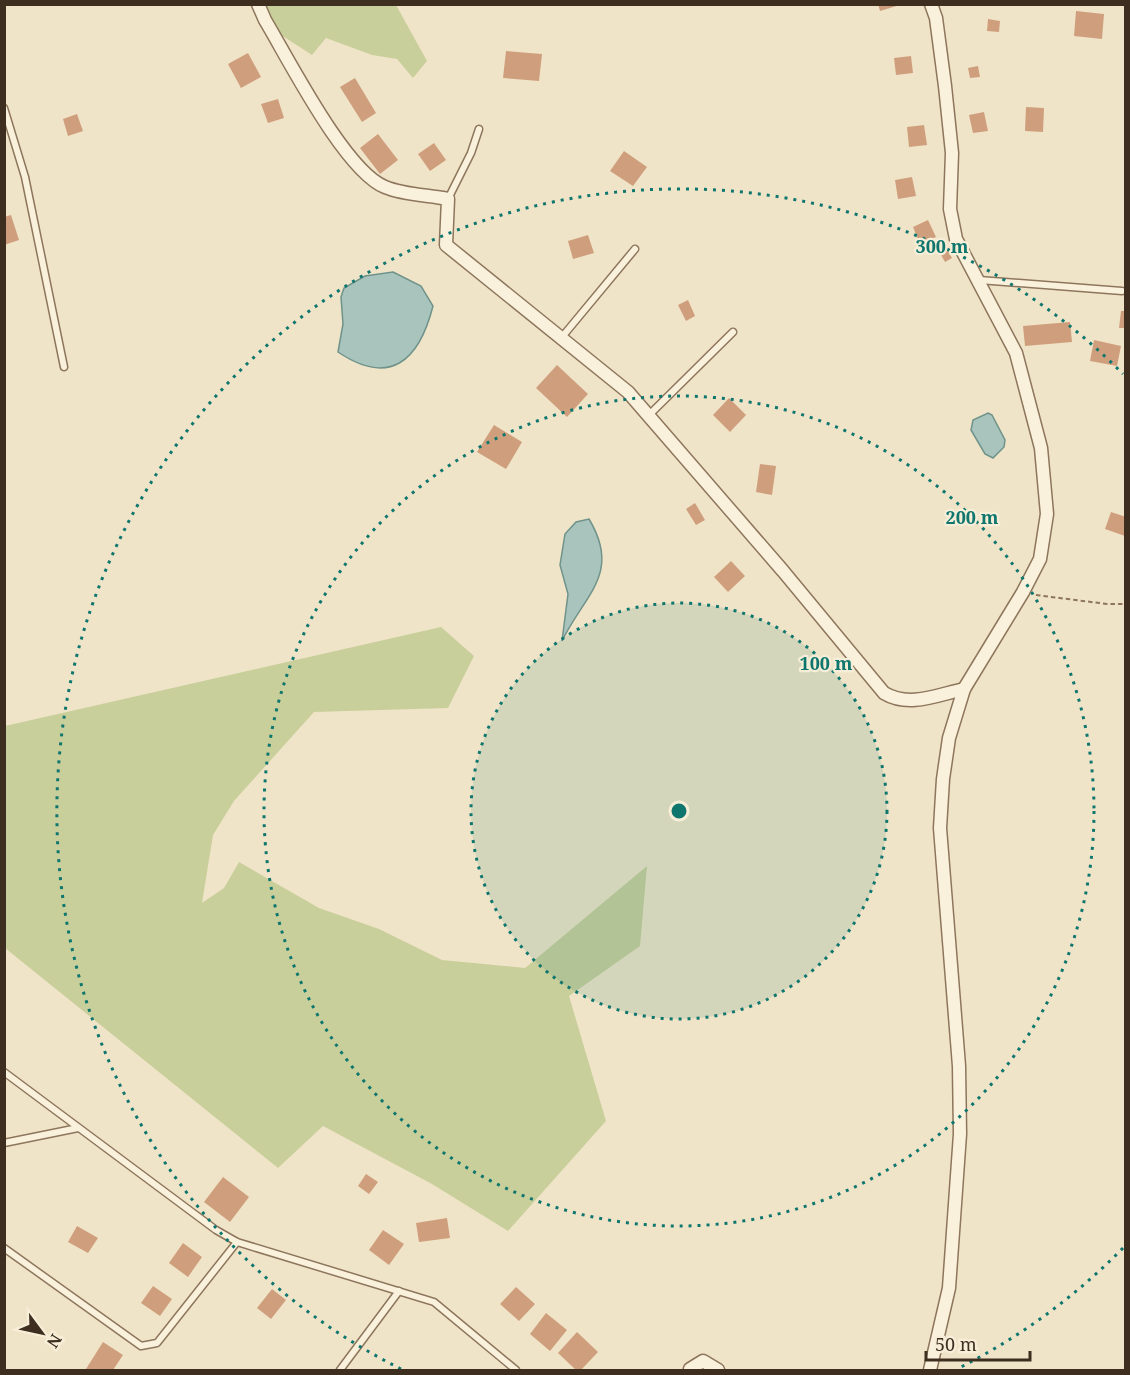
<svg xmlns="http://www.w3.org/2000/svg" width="1130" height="1375" viewBox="0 0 1130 1375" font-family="'Noto Serif',serif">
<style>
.green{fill:#c9cf9b}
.water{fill:#a9c4bc;stroke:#6f938a;stroke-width:1.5}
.building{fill:#cf9f7d}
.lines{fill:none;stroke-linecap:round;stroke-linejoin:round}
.lane-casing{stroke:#8d765c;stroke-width:9}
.street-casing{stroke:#8d765c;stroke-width:15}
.path{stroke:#8d765c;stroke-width:2;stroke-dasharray:4.5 3;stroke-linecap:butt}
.lane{stroke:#faf1dc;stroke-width:6}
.street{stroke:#faf1dc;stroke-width:12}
.ring{fill:none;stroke:#0f766e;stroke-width:3;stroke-dasharray:3 6}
.centre{fill:#0f766e;stroke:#f7eed8;stroke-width:3}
.ring-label{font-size:18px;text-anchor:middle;font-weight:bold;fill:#0f766e;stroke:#f7eed8;stroke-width:4.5;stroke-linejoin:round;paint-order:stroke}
</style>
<rect width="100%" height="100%" fill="#f0e4c8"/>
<g class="green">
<polygon points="266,5 396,5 427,61 413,78 397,59 372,55 326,38 312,55 278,33"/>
<polygon points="441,627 474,656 448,708 314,712 234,801 213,835 202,903 224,888 239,862 319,908 379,929 442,960 525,968 647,866 640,946 569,996 606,1121 508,1231 432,1184 323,1126 278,1168 5,948 5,726"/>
</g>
<g class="water">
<path d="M393,272L421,286L433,306C419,361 390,387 338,352L343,324L341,297L344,288L365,276Z"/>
<polygon points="988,413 992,415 1005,440 1004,447 993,458 985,454 971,430 973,420"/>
<path d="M589,519C622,574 584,595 562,641L568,594L560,565L565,534L576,522Z"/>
</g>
<g class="building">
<polygon points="878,4 900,4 900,5 880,11"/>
<polygon points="1076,11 1104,14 1102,39 1074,36"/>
<polygon points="988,19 1000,21 999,32 987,31"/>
<polygon points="506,51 542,54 539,81 503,78"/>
<polygon points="248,53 261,77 241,88 228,64"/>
<polygon points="911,56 913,73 896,75 894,58"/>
<polygon points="978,66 980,77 970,78 968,68"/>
<polygon points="355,78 376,113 362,122 340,87"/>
<polygon points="278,99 284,118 268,123 261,104"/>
<polygon points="1026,107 1044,108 1043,132 1025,131"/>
<polygon points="984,112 988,131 973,133 969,115"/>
<polygon points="77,114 83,131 68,136 63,119"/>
<polygon points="924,125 927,145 909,147 907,127"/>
<polygon points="378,134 398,160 380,174 360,148"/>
<polygon points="434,143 446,160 430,171 418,154"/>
<polygon points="624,151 647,167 633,186 610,171"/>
<polygon points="912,177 916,196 898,199 895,180"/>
<polygon points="11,215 19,240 4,245 4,217"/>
<polygon points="928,220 936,237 920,244 913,227"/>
<polygon points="588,235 594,253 573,259 568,241"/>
<polygon points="942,239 952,258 945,262 935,244"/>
<polygon points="688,300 695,316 686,321 678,305"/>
<polygon points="1121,311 1126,311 1126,328 1119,328"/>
<polygon points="1070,322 1072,342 1025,346 1023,326"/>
<polygon points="1094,340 1121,346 1117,366 1090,361"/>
<polygon points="557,365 588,394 567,417 536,388"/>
<polygon points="729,398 746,415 730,432 713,415"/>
<polygon points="494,425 522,442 506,469 477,452"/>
<polygon points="760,464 776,466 772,495 756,492"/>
<polygon points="695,503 705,520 696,525 686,509"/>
<polygon points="1111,512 1126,517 1125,536 1105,529"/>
<polygon points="731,561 745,576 728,592 714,577"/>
<polygon points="366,1174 378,1182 369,1194 358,1186"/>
<polygon points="223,1177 249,1197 230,1222 204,1202"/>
<polygon points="447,1218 450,1238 419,1242 416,1223"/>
<polygon points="77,1226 98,1238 88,1253 68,1242"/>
<polygon points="383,1230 404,1244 389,1265 369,1250"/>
<polygon points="183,1243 202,1257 188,1277 169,1263"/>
<polygon points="153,1286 172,1299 160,1316 141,1303"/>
<polygon points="516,1287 535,1304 519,1321 500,1304"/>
<polygon points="272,1289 286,1300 271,1319 257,1308"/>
<polygon points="546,1313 567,1330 550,1351 530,1334"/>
<polygon points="577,1332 598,1352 581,1370 576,1370 558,1353"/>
<polygon points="103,1342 123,1355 113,1370 89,1370 86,1369"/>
</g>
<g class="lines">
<defs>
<g id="lane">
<polyline points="4,108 25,177 64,367"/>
<polyline points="448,199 471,153 479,129"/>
<polyline points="979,280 1122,291"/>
<polyline points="562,337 635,249"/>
<polyline points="648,416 733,332"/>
<polyline points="4,1072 216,1230 237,1242 434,1302 516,1370"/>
<polyline points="4,1143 78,1128"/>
<polyline points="4,1248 141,1346 157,1343 237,1242"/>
<polyline points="340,1370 399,1291"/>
</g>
<g id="street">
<path d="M258,4L265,20C289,60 345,171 385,187C404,195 428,195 448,199L446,245L628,392L783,571L884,693C909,708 937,695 964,689"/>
<polyline points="690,1369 703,1361 718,1370"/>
<polyline points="930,1370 949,1288 960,1134 959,1066 940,828 943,779 949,738 964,689 1023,592 1040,559 1047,514 1041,448 1016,353 956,239 950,209 952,153 945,86 936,18 931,4"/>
</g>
</defs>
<use href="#lane" class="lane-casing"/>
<use href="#street" class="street-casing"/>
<polyline class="path" points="1036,595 1107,604 1126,604"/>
<use href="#lane" class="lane"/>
<use href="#street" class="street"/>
</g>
<circle cx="679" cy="811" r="208" fill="#0f766e" fill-opacity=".12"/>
<g class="ring">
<circle cx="679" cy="811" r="208"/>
<circle cx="679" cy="811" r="415"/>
<path d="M1123 1248A623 623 0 0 1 957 1369M401 1369A623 623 0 1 1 1123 374"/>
</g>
<circle cx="679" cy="811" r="9" class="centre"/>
<g class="ring-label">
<text x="942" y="253">300 m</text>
<text x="972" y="524">200 m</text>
<text x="826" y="670">100 m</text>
</g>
<rect width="1130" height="1375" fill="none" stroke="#3d2e20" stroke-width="12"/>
<g transform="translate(42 1333) rotate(123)" stroke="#f7eed8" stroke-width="4.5" paint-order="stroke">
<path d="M0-4.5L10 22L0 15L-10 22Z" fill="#3d2e20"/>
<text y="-9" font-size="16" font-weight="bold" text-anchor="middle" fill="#3d2e20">N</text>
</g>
<path d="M926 1351v9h104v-9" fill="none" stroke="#3d2e20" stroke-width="3"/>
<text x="935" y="1351" font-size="18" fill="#3d2e20" stroke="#f7eed8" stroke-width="4.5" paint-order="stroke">50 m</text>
</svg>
